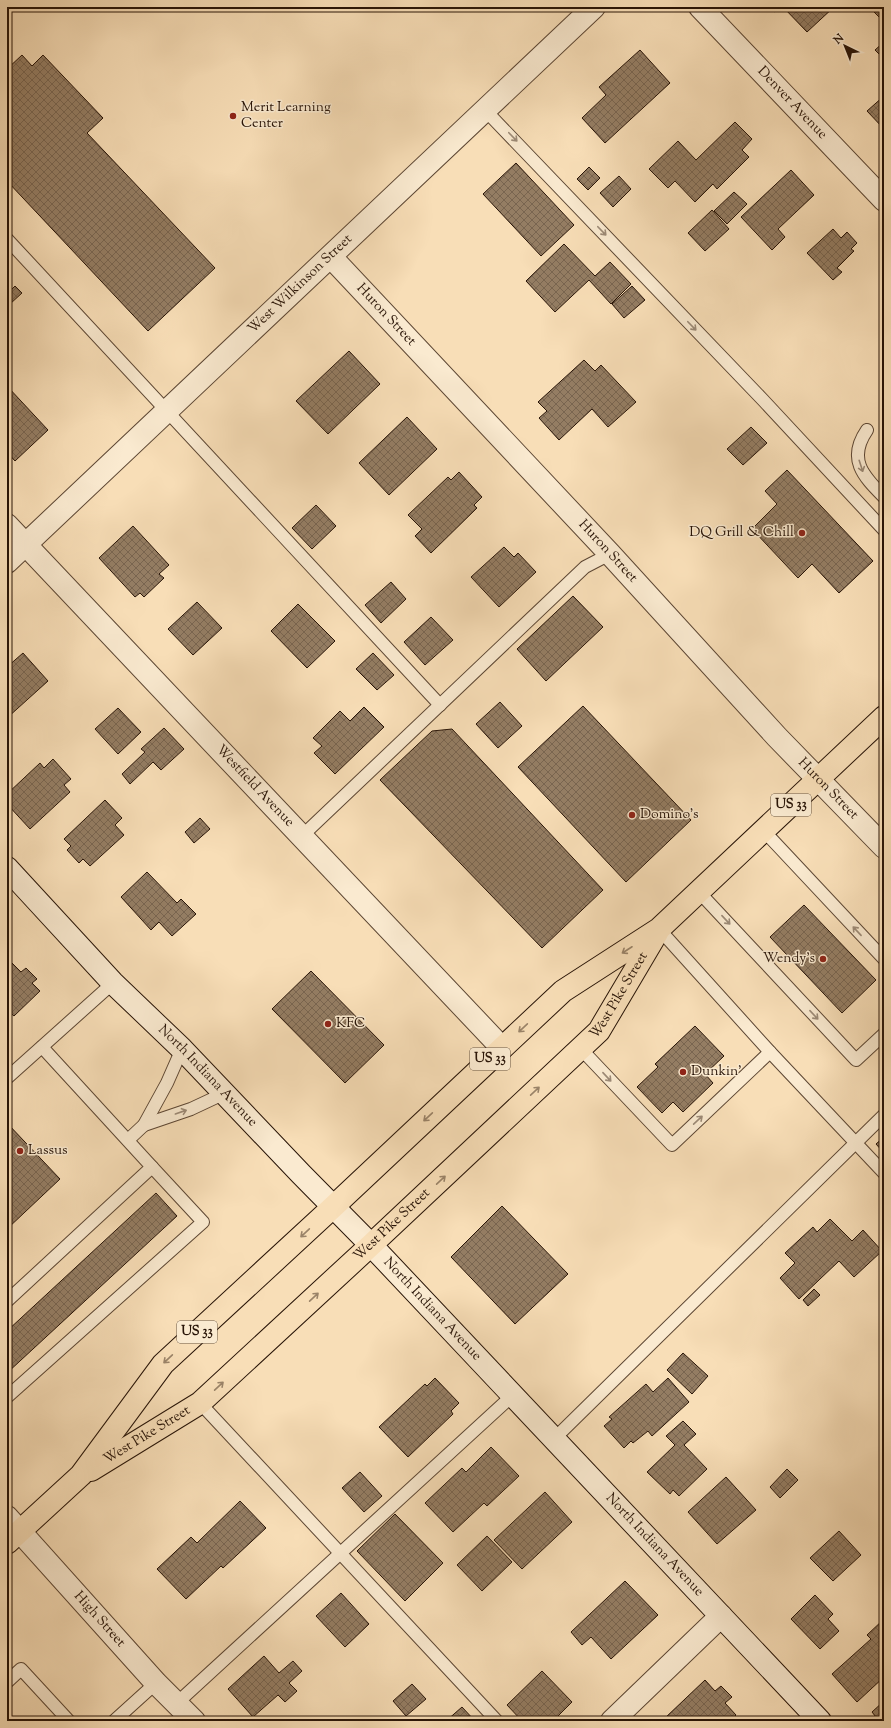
<svg xmlns="http://www.w3.org/2000/svg" width="891" height="1728" viewBox="0 0 891 1728" font-family="'Sorts Mill Goudy',serif">
<style>
.building{fill:url(#building-cross-hatch);stroke:#281407}
.lines{fill:none;stroke-linecap:round;stroke-linejoin:round}
.lane-casing{stroke:#5c4633;stroke-width:14}
.street-casing{stroke:#5c4633;stroke-width:24}
.secondary-casing{stroke:#281407;stroke-width:24}
.highway-casing{stroke:#281407;stroke-width:24}
.lane{stroke:#faead0;stroke-width:12}
.street{stroke:#faead0;stroke-width:22}
.secondary{stroke:#faead0;stroke-width:22}
.highway{stroke:#f8deb7;stroke-width:22}
.oneway{stroke:#9c8a76}
.oneway2{stroke:#9a8368}
.poi-dot{fill:#8f2418;stroke:#faead0;stroke-width:1.5}
.labels{text-anchor:middle;dominant-baseline:central;stroke-width:3;stroke-linejoin:round;paint-order:stroke}
.shield{fill:#faead0;stroke:#675443;stroke-width:1}
.shield-label{font-size:13px;font-weight:bold;fill:#281407}
.street-label{font-size:14px;fill:#281407;stroke:#faead0}
.poi-label{font-size:14px;fill:#281407;stroke:#faead0;text-anchor:start}
</style>
<defs>
<pattern id="building-cross-hatch" width="8" height="8" patternUnits="userSpaceOnUse"><rect width="8" height="8" fill="#947d63"/><path d="M0 0l8 8M0 8l8-8" fill="none" stroke="#796550"/></pattern>
</defs>
<rect width="100%" height="100%" fill="#f8deb7"/>
<filter id="stains"><feTurbulence type="fractalNoise" baseFrequency=".005" numOctaves="4"/><feColorMatrix values="0 0 0 0 .2 0 0 0 0 .09 0 0 0 0 .02 0 0 0 .5 -.17"/></filter>
<radialGradient id="worn" r=".72"><stop offset=".6" stop-color="#630" stop-opacity="0"/><stop offset="1" stop-color="#630" stop-opacity=".3"/></radialGradient>
<g class="building">
<polygon points="770,7 780,7 774,12"/>
<polygon points="783,7 834,7 807,32"/>
<polygon points="869,7 884,7 884,22"/>
<polygon points="884,42 884,59 875,50"/>
<polygon points="640,50 670,83 605,143 582,118 606,95 599,87"/>
<polygon points="22,55 32,66 43,55 103,118 87,133 215,268 148,331 7,181 7,69"/>
<polygon points="884,96 884,129 867,111"/>
<polygon points="735,122 752,139 742,150 749,157 717,189 713,184 695,202 675,181 668,188 649,169 678,141 696,160"/>
<polygon points="516,163 574,225 541,256 483,194"/>
<polygon points="589,167 600,178 588,190 577,179"/>
<polygon points="791,170 814,195 778,229 785,237 772,250 741,217"/>
<polygon points="619,176 631,189 613,207 600,193"/>
<polygon points="734,192 747,204 727,224 714,211"/>
<polygon points="712,210 729,229 705,251 688,233"/>
<polygon points="833,229 841,238 847,232 857,243 851,249 854,251 837,268 842,272 833,280 807,253"/>
<polygon points="564,244 595,276 610,262 631,284 611,304 589,280 555,312 526,281"/>
<polygon points="15,286 22,293 10,304 7,300 7,294"/>
<polygon points="632,286 645,300 624,318 612,304"/>
<polygon points="349,351 380,384 328,434 296,401"/>
<polygon points="584,360 595,371 601,365 636,402 608,427 592,409 559,440 539,418 547,411 538,402"/>
<polygon points="7,386 48,430 15,461 7,452"/>
<polygon points="407,417 437,449 389,495 359,463"/>
<polygon points="751,427 767,443 743,465 727,449"/>
<polygon points="787,470 873,561 839,593 812,564 798,578 752,529 777,504 765,491"/>
<polygon points="459,472 482,497 474,505 477,508 431,553 415,536 422,529 408,515 448,477 451,480"/>
<polygon points="316,505 336,526 312,549 292,528"/>
<polygon points="133,526 169,565 159,574 164,578 144,597 140,593 135,597 99,558"/>
<polygon points="504,547 514,557 518,553 536,572 499,607 471,577"/>
<polygon points="391,582 406,599 381,623 365,605"/>
<polygon points="573,596 603,627 546,681 517,649"/>
<polygon points="197,602 222,628 193,655 168,629"/>
<polygon points="298,604 335,641 307,668 271,631"/>
<polygon points="431,617 453,640 425,665 404,642"/>
<polygon points="23,653 48,681 7,718 7,667"/>
<polygon points="373,653 394,675 377,690 356,669"/>
<polygon points="500,702 522,726 498,748 476,724"/>
<polygon points="583,706 691,820 626,882 518,767"/>
<polygon points="364,707 384,727 335,774 314,753 322,746 313,738 340,711 350,721"/>
<polygon points="118,708 141,732 118,754 95,729"/>
<polygon points="164,728 184,749 161,770 153,762 130,784 122,774 145,752 141,749"/>
<polygon points="452,729 603,890 542,948 380,780 432,731"/>
<polygon points="53,759 71,779 64,785 70,792 30,829 7,804 7,794 40,763 44,768"/>
<polygon points="105,800 122,818 115,825 124,835 90,866 83,859 79,863 67,850 71,846 64,839"/>
<polygon points="200,818 210,829 194,843 185,832"/>
<polygon points="147,872 177,903 181,899 196,914 172,936 159,922 151,930 121,897"/>
<polygon points="804,905 876,980 842,1013 770,937"/>
<polygon points="12,963 21,972 26,968 37,979 32,983 40,991 14,1016 7,1010 7,967"/>
<polygon points="311,971 384,1045 345,1083 272,1009"/>
<polygon points="695,1026 724,1056 705,1074 713,1083 683,1112 673,1102 662,1113 637,1087 658,1067 655,1064"/>
<polygon points="7,1123 60,1179 7,1229"/>
<polygon points="884,1137 884,1153 876,1144"/>
<polygon points="156,1193 177,1216 7,1373 7,1331"/>
<polygon points="502,1206 568,1274 515,1324 451,1257"/>
<polygon points="830,1219 852,1241 863,1230 882,1251 854,1277 839,1261 799,1299 780,1278 795,1263 785,1253 813,1227 817,1232"/>
<polygon points="814,1289 820,1295 808,1306 803,1300"/>
<polygon points="683,1353 708,1376 692,1394 667,1370"/>
<polygon points="435,1378 459,1403 451,1411 453,1414 408,1457 379,1427 425,1384 427,1386"/>
<polygon points="668,1378 689,1402 652,1436 648,1431 633,1443 631,1441 624,1448 604,1426 612,1419 609,1417 646,1384 653,1392"/>
<polygon points="683,1421 696,1434 684,1445 707,1469 679,1496 673,1490 670,1494 647,1472 675,1445 666,1436"/>
<polygon points="491,1447 519,1476 487,1506 484,1503 453,1532 425,1503 462,1468 466,1472"/>
<polygon points="787,1469 798,1480 780,1498 770,1487"/>
<polygon points="360,1472 382,1496 364,1512 342,1488"/>
<polygon points="726,1477 756,1510 717,1544 688,1512"/>
<polygon points="545,1492 572,1522 522,1569 494,1540"/>
<polygon points="240,1501 266,1528 223,1568 221,1566 186,1599 157,1569 191,1537 197,1543"/>
<polygon points="395,1514 443,1563 405,1601 357,1551"/>
<polygon points="839,1531 861,1555 833,1581 810,1558"/>
<polygon points="487,1536 512,1562 482,1591 457,1565"/>
<polygon points="625,1581 658,1615 611,1659 591,1637 582,1645 571,1632"/>
<polygon points="341,1593 369,1624 345,1647 316,1616"/>
<polygon points="815,1595 833,1614 828,1619 839,1631 820,1649 791,1619"/>
<polygon points="884,1619 884,1677 857,1702 832,1674 871,1639 867,1635"/>
<polygon points="264,1656 279,1673 293,1661 302,1671 289,1683 297,1691 285,1702 278,1695 253,1717 228,1689"/>
<polygon points="542,1671 572,1702 553,1721 522,1721 507,1705"/>
<polygon points="705,1680 715,1691 721,1686 732,1697 725,1703 736,1715 730,1721 668,1721 665,1718"/>
<polygon points="412,1684 426,1699 406,1716 393,1701"/>
<polygon points="884,1701 884,1721 879,1721 872,1712"/>
<polygon points="462,1707 475,1721 446,1721"/>
</g>
<g class="lines">
<defs>
<g id="lane">
<polyline points="485,110 763,400 884,530"/>
<polyline points="7,239 440,705"/>
<path d="M867,430C847,459 863,476 884,497"/>
<polyline points="764,831 884,959"/>
<polyline points="302,836 585,567 610,554"/>
<polyline points="699,892 856,1060 884,1034"/>
<polyline points="659,929 770,1052 884,1173"/>
<polyline points="581,1049 672,1145 770,1052"/>
<polyline points="7,1078 113,983"/>
<polyline points="144,1125 191,1109 223,1094"/>
<polyline points="128,1140 144,1125 167,1083 182,1049"/>
<polyline points="7,1301 152,1167 42,1047"/>
<polyline points="7,1397 203,1222 152,1167"/>
<polyline points="200,1403 497,1721"/>
<polyline points="554,1439 884,1115"/>
<polyline points="7,1682 21,1669 69,1721"/>
<polyline points="177,1703 513,1395"/>
<polyline points="114,1721 156,1683"/>
</g>
<g id="street">
<path id="s1" d="M700,7L884,200"/>
<path id="s2" d="M331,257L610,554L777,737L884,847"/>
<path id="s3" d="M7,525L502,1048"/>
<path id="s4" d="M7,562L594,7"/>
<path id="s5" d="M7,1517L156,1683L194,1721"/>
<polyline points="612,1721 721,1616"/>
</g>
<g id="secondary">
<path id="s6" d="M7,868L113,983L182,1049L301,1174L371,1245L820,1721"/>
</g>
<g id="highway">
<path id="s7" d="M91,1470L200,1403L371,1245L599,1031L657,933"/>
<polyline points="7,1543 81,1475 163,1364 333,1207 563,991 659,929 884,717"/>
</g>
</defs>
<use href="#lane" class="lane-casing"/>
<use href="#street" class="street-casing"/>
<use href="#secondary" class="secondary-casing"/>
<use href="#highway" class="highway-casing"/>
<use href="#lane" class="lane"/>
<use href="#street" class="street"/>
<use href="#secondary" class="secondary"/>
<use href="#highway" class="highway"/>
</g>
<defs><path id="oneway-shaft" d="M-6 0H5M1.5-3L5.5 0L1.5 3" fill="none" stroke-width="1.6" stroke-linecap="round" stroke-linejoin="round"/></defs>
<g class="oneway">
<use href="#oneway-shaft" transform="translate(513 137) rotate(46)"/>
<use href="#oneway-shaft" transform="translate(602 231) rotate(46)"/>
<use href="#oneway-shaft" transform="translate(692 326) rotate(46)"/>
<use href="#oneway-shaft" transform="translate(861 466) rotate(72)"/>
<use href="#oneway-shaft" transform="translate(726 920) rotate(47)"/>
<use href="#oneway-shaft" transform="translate(857 931) rotate(-133)"/>
<use href="#oneway-shaft" transform="translate(814 1015) rotate(47)"/>
<use href="#oneway-shaft" transform="translate(607 1077) rotate(47)"/>
<use href="#oneway-shaft" transform="translate(181 1112) rotate(-19)"/>
<use href="#oneway-shaft" transform="translate(698 1120) rotate(-43)"/>
</g>
<g class="oneway2">
<use href="#oneway-shaft" transform="translate(627 950) rotate(147)"/>
<use href="#oneway-shaft" transform="translate(523 1028) rotate(137)"/>
<use href="#oneway-shaft" transform="translate(535 1091) rotate(-43)"/>
<use href="#oneway-shaft" transform="translate(428 1117) rotate(137)"/>
<use href="#oneway-shaft" transform="translate(441 1180) rotate(-43)"/>
<use href="#oneway-shaft" transform="translate(305 1233) rotate(137)"/>
<use href="#oneway-shaft" transform="translate(314 1297) rotate(-43)"/>
<use href="#oneway-shaft" transform="translate(168 1359) rotate(137)"/>
<use href="#oneway-shaft" transform="translate(219 1386) rotate(-43)"/>
</g>
<g class="poi-dot">
<circle cx="233" cy="116" r="4"/>
<circle cx="802" cy="533" r="4"/>
<circle cx="632" cy="815" r="4"/>
<circle cx="823" cy="959" r="4"/>
<circle cx="328" cy="1024" r="4"/>
<circle cx="683" cy="1072" r="4"/>
<circle cx="20" cy="1151" r="4"/>
</g>
<g class="labels">
<g class="shield">
<rect x="771" y="794" width="40" height="22" rx="3"/>
<rect x="470" y="1048" width="40" height="22" rx="3"/>
<rect x="177" y="1321" width="40" height="22" rx="3"/>
</g>
<g class="shield-label">
<text x="791" y="805">US 33</text>
<text x="490" y="1059">US 33</text>
<text x="197" y="1332">US 33</text>
</g>
<g class="street-label">
<text stroke="none"><textPath href="#s1" startOffset="133">Denver Avenue</textPath></text>
<text stroke="none"><textPath href="#s4" startOffset="404">West Wilkinson Street</textPath></text>
<text stroke="none"><textPath href="#s2" startOffset="80">Huron Street</textPath></text>
<text stroke="none"><textPath href="#s2" startOffset="404">Huron Street</textPath></text>
<text stroke="none"><textPath href="#s3" startOffset="360">Westfield Avenue</textPath></text>
<text stroke="none"><textPath href="#s2" startOffset="728">Huron Street</textPath></text>
<text stroke="none"><textPath href="#s7" startOffset="714">West Pike Street</textPath></text>
<text stroke="none"><textPath href="#s6" startOffset="289">North Indiana Avenue</textPath></text>
<text stroke="none"><textPath href="#s7" startOffset="390">West Pike Street</textPath></text>
<text stroke="none"><textPath href="#s6" startOffset="613">North Indiana Avenue</textPath></text>
<text stroke="none"><textPath href="#s7" startOffset="66">West Pike Street</textPath></text>
<text stroke="none"><textPath href="#s6" startOffset="937">North Indiana Avenue</textPath></text>
<text stroke="none"><textPath href="#s5" startOffset="138">High Street</textPath></text>
</g>
<g class="poi-label">
<text x="241" y="108">Merit Learning<tspan x="241" dy="16">Center</tspan></text>
<text x="794" y="533" text-anchor="end">DQ Grill &amp; Chill</text>
<text x="640" y="815">Domino's</text>
<text x="815" y="959" text-anchor="end">Wendy's</text>
<text x="336" y="1024">KFC</text>
<text x="691" y="1072">Dunkin'</text>
<text x="28" y="1151">Lassus</text>
</g>
</g>
<rect width="891" height="1728" fill="none" stroke="#f8deb7" stroke-width="24"/>
<rect x="8" y="8" width="875" height="1712" fill="none" stroke="#281407" stroke-width="2"/>
<rect x="12" y="12" width="867" height="1704" fill="none" stroke="#281407"/>
<g transform="translate(845 46) rotate(317)" stroke="#faead0" stroke-width="3" paint-order="stroke">
<path d="M0-3L7 15L0 10L-7 15Z" fill="#281407"/>
<text y="-6" font-size="11" font-weight="bold" text-anchor="middle" fill="#281407">N</text>
</g>
<rect width="100%" height="100%" filter="url(#stains)"/>
<rect width="100%" height="100%" fill="url(#worn)"/>
</svg>
